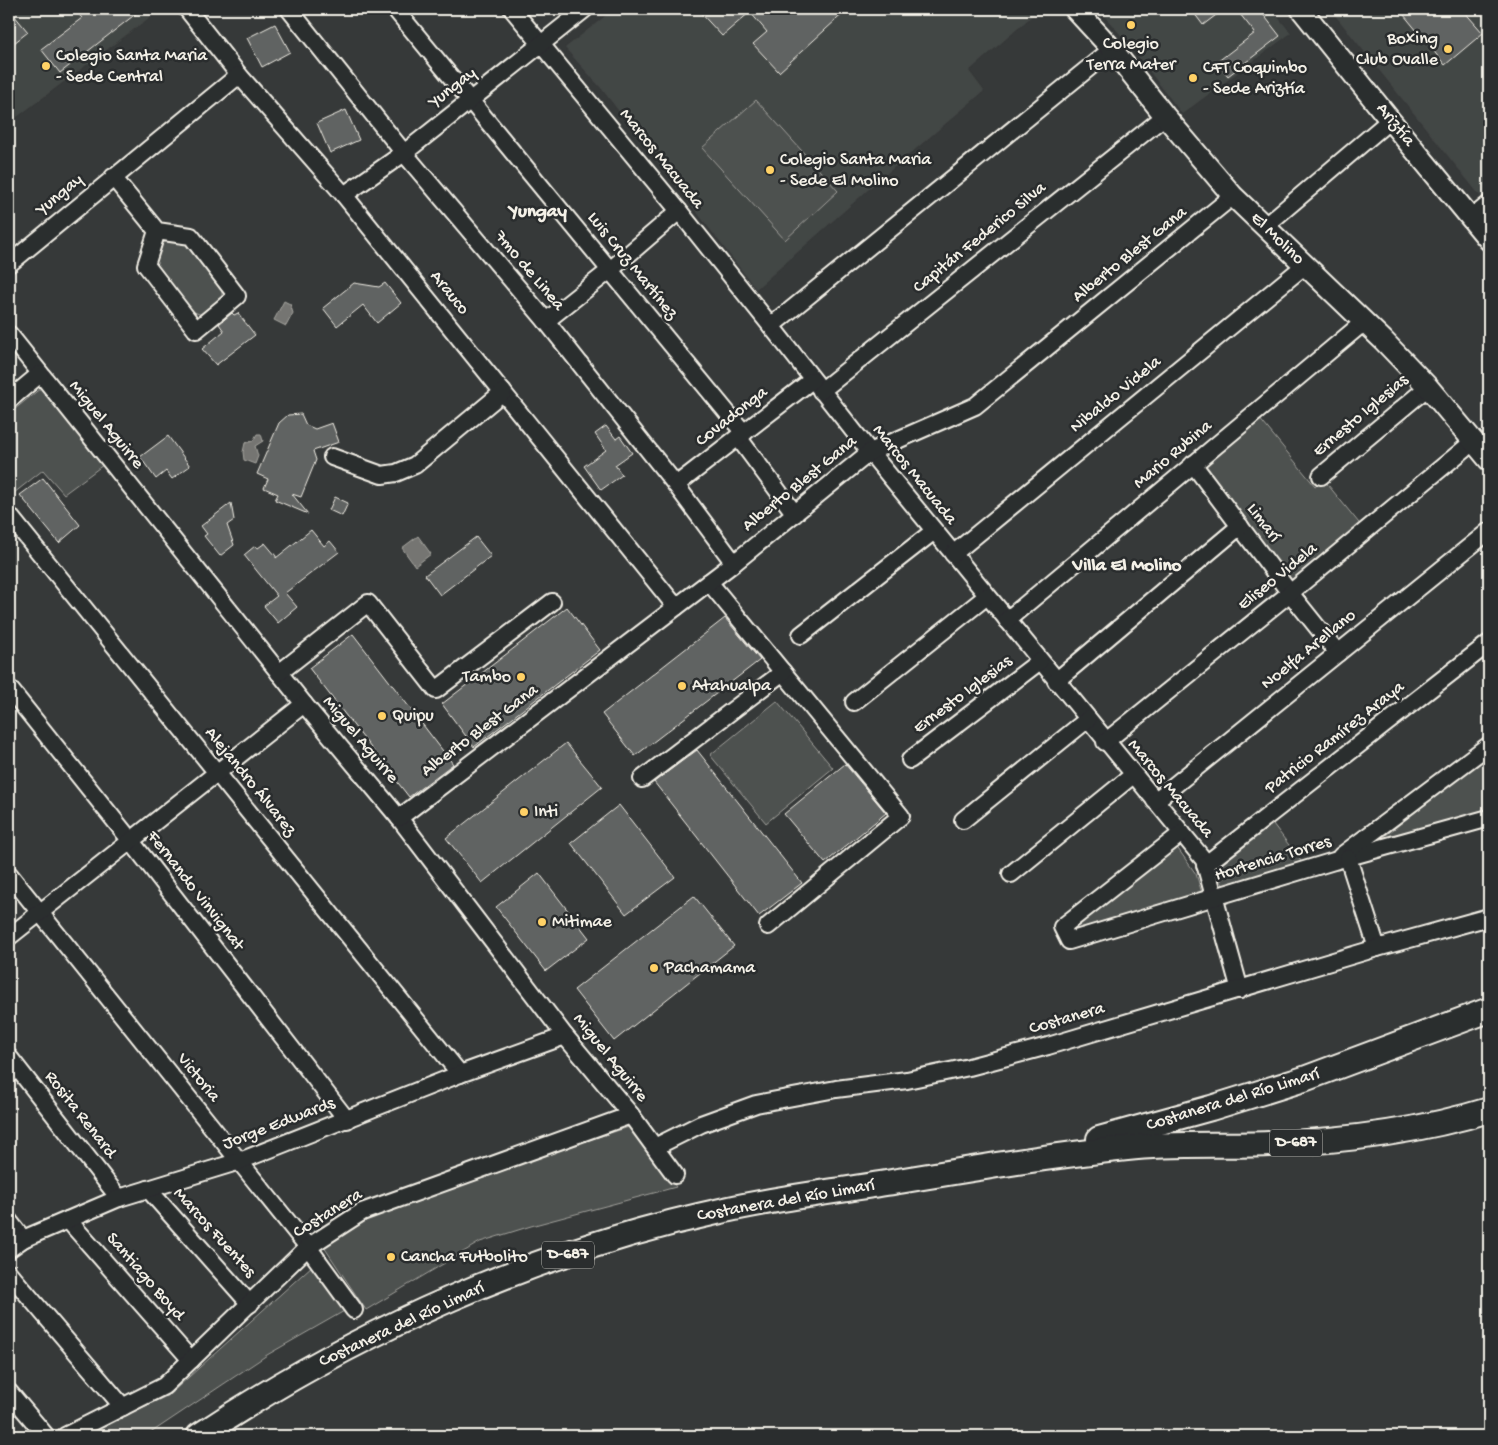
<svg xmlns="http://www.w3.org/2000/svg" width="1498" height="1445" viewBox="0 0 1498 1445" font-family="'Gochi Hand',sans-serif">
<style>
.built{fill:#434645}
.green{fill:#4e514f;stroke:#a1a19c}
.water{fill:#757572;stroke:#a8a7a1}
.building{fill:#616362;stroke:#f4f1e8}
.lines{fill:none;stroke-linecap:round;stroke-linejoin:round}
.minor-casing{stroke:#f4f1e8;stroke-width:20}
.major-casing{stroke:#f4f1e8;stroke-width:24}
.highway-casing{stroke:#f4f1e8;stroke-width:28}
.minor{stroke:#2a2d2e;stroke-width:16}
.major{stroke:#2a2d2e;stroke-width:20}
.highway{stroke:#2a2d2e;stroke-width:24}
.poi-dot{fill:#ffd166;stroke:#2a2d2e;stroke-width:2}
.labels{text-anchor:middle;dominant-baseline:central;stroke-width:5;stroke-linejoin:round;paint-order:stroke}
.shield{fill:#2a2d2e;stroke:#b7b6b0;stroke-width:1}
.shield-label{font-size:16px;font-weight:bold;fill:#f4f1e8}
.poi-label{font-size:18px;fill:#f4f1e8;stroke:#2a2d2e;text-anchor:start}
.street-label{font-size:18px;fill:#f4f1e8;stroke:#2a2d2e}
.neighbourhood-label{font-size:19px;font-weight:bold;fill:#f4f1e8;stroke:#2a2d2e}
</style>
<rect width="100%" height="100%" fill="#363939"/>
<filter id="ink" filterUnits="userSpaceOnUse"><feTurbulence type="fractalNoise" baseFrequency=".02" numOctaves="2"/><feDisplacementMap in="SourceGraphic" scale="10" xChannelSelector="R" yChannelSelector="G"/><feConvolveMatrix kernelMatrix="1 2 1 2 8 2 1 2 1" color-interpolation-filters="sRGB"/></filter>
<g filter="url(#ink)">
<g class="built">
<polygon points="9,9 161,9 9,123"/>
<polygon points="614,9 1040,9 969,71 984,91 878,181 756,289 601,88 565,48"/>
<polygon points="1098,9 1271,9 1291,33 1182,114 1127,42"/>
<polygon points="1330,9 1489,9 1489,207"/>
</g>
<g class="green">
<polygon points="756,100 838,191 785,240 702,148"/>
<polygon points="171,240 187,242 222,291 222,303 209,314 199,314 187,309 155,268 155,257 159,244"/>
<polygon points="47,383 107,462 64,494 43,470 9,497 9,414"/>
<polygon points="1259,418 1315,486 1324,480 1363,528 1292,583 1201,467"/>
<polygon points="777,701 833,768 766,823 710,755"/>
<polygon points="1483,759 1489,768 1489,813 1372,846"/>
<polygon points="1270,820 1304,865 1224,889 1215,862"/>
<polygon points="1176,846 1196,874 1203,896 1076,934 1070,926"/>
<polygon points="632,1126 676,1187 531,1226 480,1242 366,1310 322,1244 365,1219 496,1170"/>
<polygon points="313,1265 346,1310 267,1355 146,1436 87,1436 105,1425 169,1395"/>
</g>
<g class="water">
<polygon points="284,301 290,304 293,313 286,326 274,320"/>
<polygon points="257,434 261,434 263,441 255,446 258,456 255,464 244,460 243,452 245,443 253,441"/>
<polygon points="418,536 431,554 415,566 402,548"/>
</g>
<g class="building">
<polygon points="9,9 28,32 9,47"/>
<polygon points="74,9 142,9 60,73 41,49 82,18"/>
<polygon points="697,9 848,9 779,72 753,44 767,32 750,12 722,36"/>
<polygon points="1191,9 1224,9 1203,25"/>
<polygon points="1236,9 1259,9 1280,36 1228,76 1217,62 1255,33"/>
<polygon points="1399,9 1462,9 1483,33 1445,65"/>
<polygon points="275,24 290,52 262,67 247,38"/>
<polygon points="346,110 359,140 330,153 317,123"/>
<polygon points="354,283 379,287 385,283 401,303 377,323 363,305 337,326 323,308"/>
<polygon points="232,313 234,315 238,313 255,335 216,365 202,349 224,331 219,324"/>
<polygon points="301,414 306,425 315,429 332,423 339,442 313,451 316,460 301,497 292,494 308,514 275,500 278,494 264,488 268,479 257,474 279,423 288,415"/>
<polygon points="606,426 616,439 620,436 632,453 615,465 622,475 601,490 584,466 606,450 595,434"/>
<polygon points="168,436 190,466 172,479 166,471 156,479 140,457"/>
<polygon points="43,478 80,525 59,543 20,495"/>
<polygon points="335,497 348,503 342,516 329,510"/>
<polygon points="231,503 234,520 227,525 234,545 220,556 204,536 207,534 201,526"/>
<polygon points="311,530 324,546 330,541 339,552 285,593 297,607 278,623 264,606 277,596 244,555 255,546 258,548 265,543 276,556 276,558"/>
<polygon points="476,537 491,556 440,595 425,575"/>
<polygon points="567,607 600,650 474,747 442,704"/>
<polygon points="725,618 760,660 635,756 602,714"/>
<polygon points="353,634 453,764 409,797 309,668"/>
<polygon points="566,743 602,787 482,883 446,838"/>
<polygon points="697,750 802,883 759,916 654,782"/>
<polygon points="845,764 886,813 825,863 784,814"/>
<polygon points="619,805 675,877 626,914 571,843"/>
<polygon points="539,873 589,938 546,971 496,907"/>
<polygon points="694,896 734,946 614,1041 574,990"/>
</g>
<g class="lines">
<defs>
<g id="minor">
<polyline points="187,9 239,75 344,195 676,607"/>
<polyline points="289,9 404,153 546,321 676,485 734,563"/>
<polyline points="395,9 744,433"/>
<polyline points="512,9 679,211 771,326 870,452 1204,860 1240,990"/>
<polyline points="113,177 157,231 191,236 237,296 196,330 146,265 157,231"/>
<polyline points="344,195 404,153 585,9"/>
<polyline points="1472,218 1489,204"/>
<polyline points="1264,227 1390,120"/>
<polyline points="9,264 239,75"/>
<polyline points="546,321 609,271 679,211"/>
<polyline points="771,326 1112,49"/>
<polyline points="9,334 304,704 399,818 565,1036 631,1115 675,1175"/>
<polyline points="821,391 1165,116"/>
<polyline points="9,400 40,374"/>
<polyline points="738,437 795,514"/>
<polyline points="332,457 382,475 396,473 415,465 503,392"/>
<polyline points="1193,464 1290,593 1338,653"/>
<polyline points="1321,476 1428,387"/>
<polyline points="676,485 812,380"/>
<polyline points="9,515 460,1074"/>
<polyline points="953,554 1304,266"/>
<polyline points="709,582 901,816 768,926"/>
<polyline points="1007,620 1364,322"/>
<polyline points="801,635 934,531"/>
<polyline points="279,673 368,603 436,690 552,602"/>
<polyline points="1056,681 1240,526"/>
<polyline points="9,688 131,841 347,1120"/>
<polyline points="854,702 987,596"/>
<polyline points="1105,742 1290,593 1474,441"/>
<polyline points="910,760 1040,661"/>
<polyline points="642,779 783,672"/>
<polyline points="1155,801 1489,531"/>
<polyline points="399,818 734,563 870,452 975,406 1233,196"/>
<polyline points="963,820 1088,719"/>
<polyline points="1182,833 1062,927 1069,941 1334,861 1489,818"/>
<polyline points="1341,856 1489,745"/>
<polyline points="1348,858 1377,948"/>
<polyline points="1205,865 1489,643"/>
<polyline points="9,874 308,1247 354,1310"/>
<polyline points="1011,874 1133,775"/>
<polyline points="9,937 304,704"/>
<polyline points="9,1057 119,1198"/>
<polyline points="655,1147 701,1124 756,1104 836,1089 907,1080 969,1067 1048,1046 1377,948 1489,917"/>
<polyline points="148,1189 250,1304"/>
<polyline points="68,1220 191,1360"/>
<polyline points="9,1221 23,1239"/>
<polyline points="9,1249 23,1239 119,1198 240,1161 460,1074 565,1036"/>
<polyline points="9,1273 123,1407"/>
<polyline points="9,1392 46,1436"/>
<polyline points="65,1436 164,1386 308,1247 362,1212 631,1115"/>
</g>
<g id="major">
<polyline points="1075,9 1112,49 1165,116 1233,196 1383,340 1428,387 1489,460"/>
<polyline points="1301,9 1390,120 1489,240"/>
</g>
<g id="highway">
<polyline points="1099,1139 1211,1108 1304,1079 1489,1010"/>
<path d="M199,1436C358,1330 538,1250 725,1210C778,1198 832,1192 886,1183C965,1170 1046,1156 1127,1148C1174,1143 1221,1146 1269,1144C1343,1141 1418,1132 1489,1110"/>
</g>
</defs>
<use href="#minor" class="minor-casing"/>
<use href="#major" class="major-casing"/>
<use href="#highway" class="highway-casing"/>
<use href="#minor" class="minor"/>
<use href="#major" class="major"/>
<use href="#highway" class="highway"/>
</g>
</g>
<g class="poi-dot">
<circle cx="1131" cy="25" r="5"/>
<circle cx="1448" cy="49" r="5"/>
<circle cx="46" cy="66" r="5"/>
<circle cx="1193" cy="78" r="5"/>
<circle cx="770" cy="170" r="5"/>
<circle cx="521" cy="677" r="5"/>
<circle cx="682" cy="686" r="5"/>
<circle cx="382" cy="716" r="5"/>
<circle cx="524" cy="812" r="5"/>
<circle cx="542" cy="922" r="5"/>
<circle cx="654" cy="968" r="5"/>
<circle cx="391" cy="1257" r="5"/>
</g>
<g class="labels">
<g class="shield">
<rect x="1270" y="1129.5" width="52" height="27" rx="4"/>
<rect x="542" y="1241.5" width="52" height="27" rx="4"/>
</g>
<g class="shield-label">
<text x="1296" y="1143">D-687</text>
<text x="568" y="1255">D-687</text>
</g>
<g class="poi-label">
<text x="1438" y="39" text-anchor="end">Boxing<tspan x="1438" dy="21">Club Ovalle</tspan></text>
<text x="1131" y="44" text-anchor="middle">Colegio<tspan x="1131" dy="21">Terra Mater</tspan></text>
<text x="56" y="56">Colegio Santa Maria<tspan x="56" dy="21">- Sede Central</tspan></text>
<text x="1203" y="68">CFT Coquimbo<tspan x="1203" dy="21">- Sede Ariztía</tspan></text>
<text x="780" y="160">Colegio Santa Maria<tspan x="780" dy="21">- Sede El Molino</tspan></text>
<text x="511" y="677" text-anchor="end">Tambo</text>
<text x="692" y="686">Atahualpa</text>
<text x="392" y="716">Quipu</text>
<text x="534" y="812">Inti</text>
<text x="552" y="922">Mitimae</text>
<text x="664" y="968">Pachamama</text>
<text x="401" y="1257">Cancha Futbolito</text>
</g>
<g class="street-label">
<text transform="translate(453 88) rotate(-38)">Yungay</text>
<text transform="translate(1395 125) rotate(51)">Ariztía</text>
<text transform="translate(661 159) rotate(51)">Marcos Macuada</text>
<text transform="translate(60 195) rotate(-40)">Yungay</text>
<text transform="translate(980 238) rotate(-39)">Capitán Federico Silva</text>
<text transform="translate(1277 239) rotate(44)">El Molino</text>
<text transform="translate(1130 255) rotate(-39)">Alberto Blest Gana</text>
<text transform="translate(632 266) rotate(51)">Luis Cruz Martínez</text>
<text transform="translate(529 271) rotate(50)">7mo de Linea</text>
<text transform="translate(449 293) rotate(51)">Arauco</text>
<text transform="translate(1116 395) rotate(-39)">Nibaldo Videla</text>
<text transform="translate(1361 416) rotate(-40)">Ernesto Iglesias</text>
<text transform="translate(732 417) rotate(-38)">Covadonga</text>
<text transform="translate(106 425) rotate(51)">Miguel Aguirre</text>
<text transform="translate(1173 455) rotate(-40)">Mario Rubina</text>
<text transform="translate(914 475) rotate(51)">Marcos Macuada</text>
<text transform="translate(800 484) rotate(-39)">Alberto Blest Gana</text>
<text transform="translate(1263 523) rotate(53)">Limarí</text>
<text transform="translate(1278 577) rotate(-39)">Eliseo Videla</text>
<text transform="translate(1309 650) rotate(-39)">Noelfa Arellano</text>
<text transform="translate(963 695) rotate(-37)">Ernesto Iglesias</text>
<text transform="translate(480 731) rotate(-37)">Alberto Blest Gana</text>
<text transform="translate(1335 738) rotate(-38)">Patricio Ramírez Araya</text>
<text transform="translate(360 740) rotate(50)">Miguel Aguirre</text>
<text transform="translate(250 782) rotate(51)">Alejandro Álvarez</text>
<text transform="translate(1170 789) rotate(50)">Marcos Macuada</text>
<text transform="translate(1273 859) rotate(-17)">Hortencia Torres</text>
<text transform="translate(195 891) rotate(52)">Fernando Vinvignat</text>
<text transform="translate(1067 1019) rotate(-16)">Costanera</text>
<text transform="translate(610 1058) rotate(51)">Miguel Aguirre</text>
<text transform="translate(198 1078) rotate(51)">Victoria</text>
<text transform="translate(1233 1100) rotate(-17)">Costanera del Río Limarí</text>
<text transform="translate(80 1115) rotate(52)">Rosita Renard</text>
<text transform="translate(279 1124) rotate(-21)">Jorge Edwards</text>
<text transform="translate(786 1201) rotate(-10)">Costanera del Río Limarí</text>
<text transform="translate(328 1214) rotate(-32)">Costanera</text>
<text transform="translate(214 1233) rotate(48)">Marcos Fuentes</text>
<text transform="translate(145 1277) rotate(49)">Santiago Boyd</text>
<text transform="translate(402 1325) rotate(-25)">Costanera del Río Limarí</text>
</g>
<g class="neighbourhood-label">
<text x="538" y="212">Yungay</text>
<text x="1127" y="566">Villa El Molino</text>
</g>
</g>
<rect width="1498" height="1445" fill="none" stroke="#2a2d2e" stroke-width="30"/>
<rect x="15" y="15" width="1468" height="1415" fill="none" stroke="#f4f1e8" stroke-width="2" filter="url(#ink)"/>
</svg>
